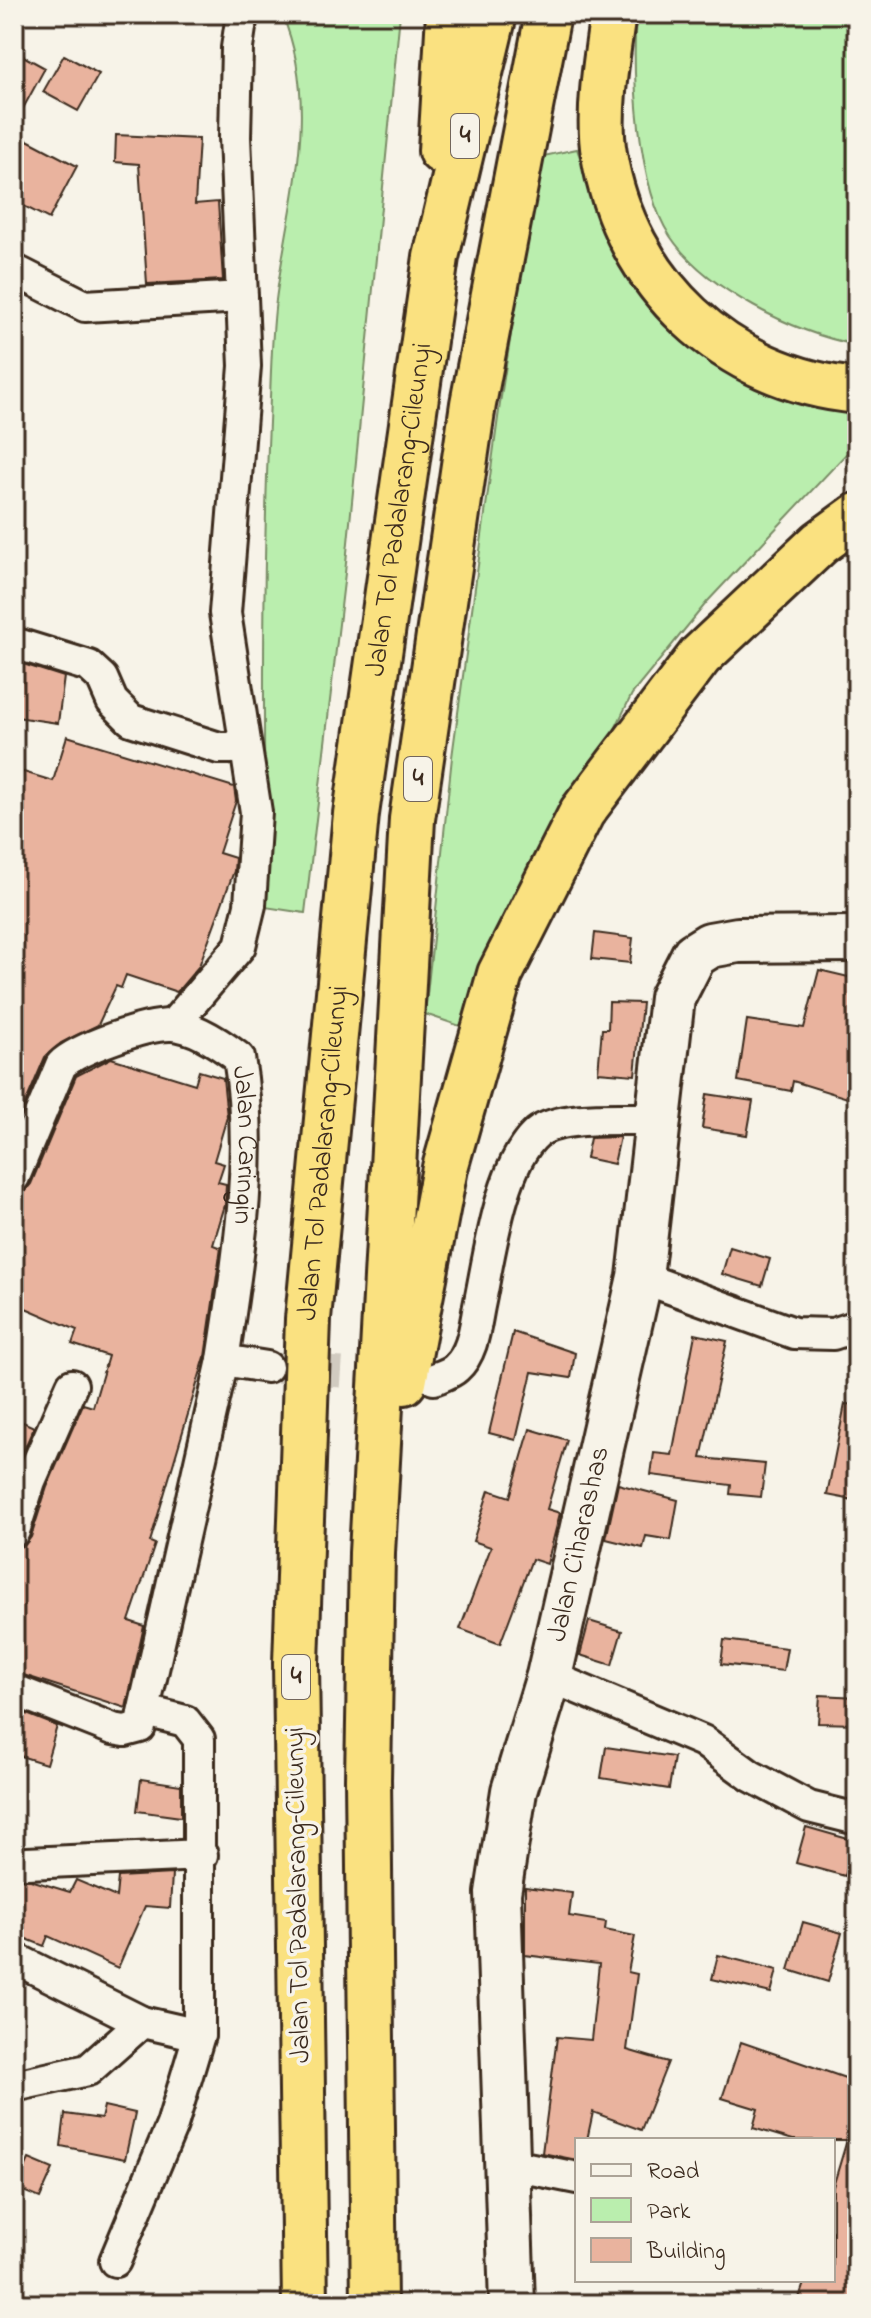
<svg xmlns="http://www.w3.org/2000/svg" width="871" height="2318" viewBox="0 0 871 2318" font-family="'Indie Flower',sans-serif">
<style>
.green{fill:#baeeae;stroke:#7a8c66;stroke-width:2}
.building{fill:#e9b39e;stroke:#3b2a1e;stroke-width:2}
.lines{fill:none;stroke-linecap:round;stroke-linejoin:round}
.street-tunnel{stroke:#d1cbc0;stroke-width:30;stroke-dasharray:30 15;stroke-linecap:butt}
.street-casing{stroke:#3b2a1e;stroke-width:36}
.secondary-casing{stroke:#3b2a1e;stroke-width:50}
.highway-casing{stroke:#3b2a1e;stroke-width:50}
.street{stroke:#f7f3e8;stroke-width:30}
.secondary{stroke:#f7f3e8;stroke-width:44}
.highway{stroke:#fae180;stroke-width:44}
.labels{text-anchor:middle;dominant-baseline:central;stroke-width:7;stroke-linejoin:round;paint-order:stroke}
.shield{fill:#f7f3e8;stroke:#73665b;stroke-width:2}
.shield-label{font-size:26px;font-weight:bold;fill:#3b2a1e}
.street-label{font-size:28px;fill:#3b2a1e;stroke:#f7f3e8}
</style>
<rect width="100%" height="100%" fill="#f7f3e8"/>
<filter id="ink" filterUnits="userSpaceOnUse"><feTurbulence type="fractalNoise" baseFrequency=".0125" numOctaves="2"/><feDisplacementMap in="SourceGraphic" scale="16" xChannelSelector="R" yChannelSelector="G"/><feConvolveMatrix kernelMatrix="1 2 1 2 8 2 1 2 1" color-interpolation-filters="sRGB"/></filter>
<g filter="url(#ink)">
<g class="green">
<path d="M282,14H400L345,573L305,913L265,907C264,745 262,583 269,422C271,381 271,340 276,300C288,205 322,109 282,14Z"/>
<path d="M636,14H857V345C795,333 706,290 670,236C637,186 632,73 636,14Z"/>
<polygon points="577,149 603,222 639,287 857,410 857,448 846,454 707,602 632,694 595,770 514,900 460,1026 425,1014 452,757 500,403 539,157"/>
</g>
<g class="building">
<polygon points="14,51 45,68 14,125"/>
<polygon points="64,55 99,74 78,111 43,92"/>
<polygon points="14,133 77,166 49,219 14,201"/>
<polygon points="116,135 199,139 195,204 218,202 223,280 147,284 139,164 115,162"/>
<polygon points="23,664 64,677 58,723 16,717"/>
<polygon points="67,736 234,787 236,801 219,853 235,858 234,871 199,966 177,992 126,975 121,988 116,986 98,1025 61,1043 45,1057 14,1130 14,769 53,781"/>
<polygon points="595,933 633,938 630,963 592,959"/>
<polygon points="819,970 857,979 857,1101 793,1081 791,1091 738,1081 747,1020 804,1028"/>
<polygon points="609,1002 642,1003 635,1075 598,1072 602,1029 608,1029"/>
<polygon points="111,1058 195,1084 199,1071 223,1078 227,1117 214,1161 224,1164 218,1182 226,1184 225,1205 213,1245 221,1248 205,1357 150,1542 155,1544 129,1621 144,1626 126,1708 14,1672 14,1548 25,1545 31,1537 47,1487 83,1404 93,1407 108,1356 72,1344 77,1330 14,1303 14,1195 24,1192 31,1184 76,1076"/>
<polygon points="707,1094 753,1101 747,1135 702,1128"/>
<polygon points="620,1137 614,1164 586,1158 590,1138"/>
<polygon points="730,1247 770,1259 762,1286 722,1274"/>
<polygon points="513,1332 575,1353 571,1378 532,1372 516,1440 489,1433"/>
<polygon points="695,1334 727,1341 701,1458 765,1464 761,1497 730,1494 731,1485 651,1475 654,1453 672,1455"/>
<polygon points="845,1404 857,1405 857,1480 853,1500 827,1495"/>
<polygon points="14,1418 34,1427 19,1461 14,1459"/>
<polygon points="530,1429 567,1440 547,1509 560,1513 547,1564 532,1559 500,1644 460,1629 491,1547 473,1541 489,1490 510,1497"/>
<polygon points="618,1484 678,1500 671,1540 646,1536 643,1548 606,1539"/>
<polygon points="589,1621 622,1631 612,1665 580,1655"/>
<polygon points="724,1640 787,1648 783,1671 721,1664"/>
<polygon points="820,1695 857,1697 857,1724 818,1723"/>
<polygon points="14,1709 57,1726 46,1764 14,1754"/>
<polygon points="606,1747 674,1757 669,1789 601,1778"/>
<polygon points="141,1779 181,1785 181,1817 137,1811"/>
<polygon points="806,1827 855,1841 845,1876 796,1863"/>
<polygon points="172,1874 170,1908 145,1906 118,1968 48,1936 44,1946 14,1934 14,1875 70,1892 76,1880 116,1897 118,1877"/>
<polygon points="525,1887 572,1893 569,1916 606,1922 605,1930 635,1936 628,1972 637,1974 627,2050 668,2062 641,2130 593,2112 587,2140 577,2140 577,2160 542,2153 557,2037 591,2040 599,1964 525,1955"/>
<polygon points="803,1922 842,1933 828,1982 789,1970"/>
<polygon points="718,1955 777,1970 771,1993 712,1979"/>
<polygon points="741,2042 857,2082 857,2304 797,2304 805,2280 833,2280 833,2187 847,2140 793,2140 753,2128 758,2109 722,2098"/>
<polygon points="104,2106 135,2113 125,2159 61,2146 65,2114 101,2119"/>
<polygon points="29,2159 53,2169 40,2198 16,2188"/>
</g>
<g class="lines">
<polyline class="street-tunnel" points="267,1367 401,1377"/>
<defs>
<g id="street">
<polyline points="14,270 85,306 242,297"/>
<polyline points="14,643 89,666 102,678 112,701 131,720 219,748 232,748 244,739"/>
<polyline points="173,1025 240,946 250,905 256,812 225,613 245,366 235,137 237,48 242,14"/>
<path id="s1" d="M14,1177L61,1065C78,1048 147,1024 172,1025C194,1026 222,1045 239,1058C256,1156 238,1261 223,1360L267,1367"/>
<polyline points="640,1277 794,1333 833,1334 857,1326"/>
<path d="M434,1379C441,1376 451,1373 456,1368C473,1353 475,1326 479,1306C489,1260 500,1165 537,1133C560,1114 627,1120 657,1119"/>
<polyline points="14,1531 30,1481 72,1385"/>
<polyline points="549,1676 703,1741 751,1776 809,1807 857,1819"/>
<polyline points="14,1690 113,1729 125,1731 140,1727 223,1360"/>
<polyline points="27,1863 202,1855"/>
<polyline points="14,1958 142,2022 199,2035"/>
<polyline points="14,2086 88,2070 142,2022"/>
<polyline points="507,2164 577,2178"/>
<polyline points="115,2261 172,2125 199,2035 199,1739 185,1721 146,1711"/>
</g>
<g id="secondary">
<path id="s2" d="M512,2304L498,1893L514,1791L549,1676L640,1277L672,998L694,955L710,945L738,940L857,939"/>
</g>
<g id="highway">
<path d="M613,14C607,55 597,114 604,154C625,283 726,379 857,391"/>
<polyline points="441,151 449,14"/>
<polyline points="404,1382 445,1168 500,974 582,812 700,656 820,543 857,516"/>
<path id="s3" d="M305,2304L296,1663L308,1319L356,814L436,257L494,14"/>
<polyline points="374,2304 368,1779 372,1553 412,819 473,404 548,14"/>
</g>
</defs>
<use href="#street" class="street-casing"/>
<use href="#secondary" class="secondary-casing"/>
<use href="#highway" class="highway-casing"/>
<use href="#street" class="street"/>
<use href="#secondary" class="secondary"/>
<use href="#highway" class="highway"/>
</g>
</g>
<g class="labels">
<g class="shield">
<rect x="451" y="114" width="28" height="44" rx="6"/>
<rect x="404" y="757" width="28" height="44" rx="6"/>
<rect x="282" y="1655" width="28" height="44" rx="6"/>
</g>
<g class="shield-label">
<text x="465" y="136">4</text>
<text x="418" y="779">4</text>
<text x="296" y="1677">4</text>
</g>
<g class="street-label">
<text stroke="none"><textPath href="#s3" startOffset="1800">Jalan Tol Padalarang–Cileunyi</textPath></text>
<text stroke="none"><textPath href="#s1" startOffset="404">Jalan Caringin</textPath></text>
<text stroke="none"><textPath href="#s3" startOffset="1152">Jalan Tol Padalarang–Cileunyi</textPath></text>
<text stroke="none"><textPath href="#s2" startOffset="770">Jalan Ciharashas</textPath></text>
<text transform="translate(299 1895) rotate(-91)">Jalan Tol Padalarang–Cileunyi</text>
</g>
</g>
<rect width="871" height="2318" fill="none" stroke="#f7f3e8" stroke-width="48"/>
<rect x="24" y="24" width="823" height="2270" fill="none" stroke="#3b2a1e" stroke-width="3" filter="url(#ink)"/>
<rect x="575" y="2138" width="260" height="144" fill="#f7f3e8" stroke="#aca397" stroke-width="2"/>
<rect x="591" y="2164" width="40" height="12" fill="#f7f3e8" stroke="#aca397" stroke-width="2"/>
<text x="647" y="2178" font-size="24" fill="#3b2a1e">Road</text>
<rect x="591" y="2198" width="40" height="24" fill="#baeeae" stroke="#aca397" stroke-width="2"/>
<text x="647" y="2218" font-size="24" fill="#3b2a1e">Park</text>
<rect x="591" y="2238" width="40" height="24" fill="#e9b39e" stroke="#aca397" stroke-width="2"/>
<text x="647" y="2258" font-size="24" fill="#3b2a1e">Building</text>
</svg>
